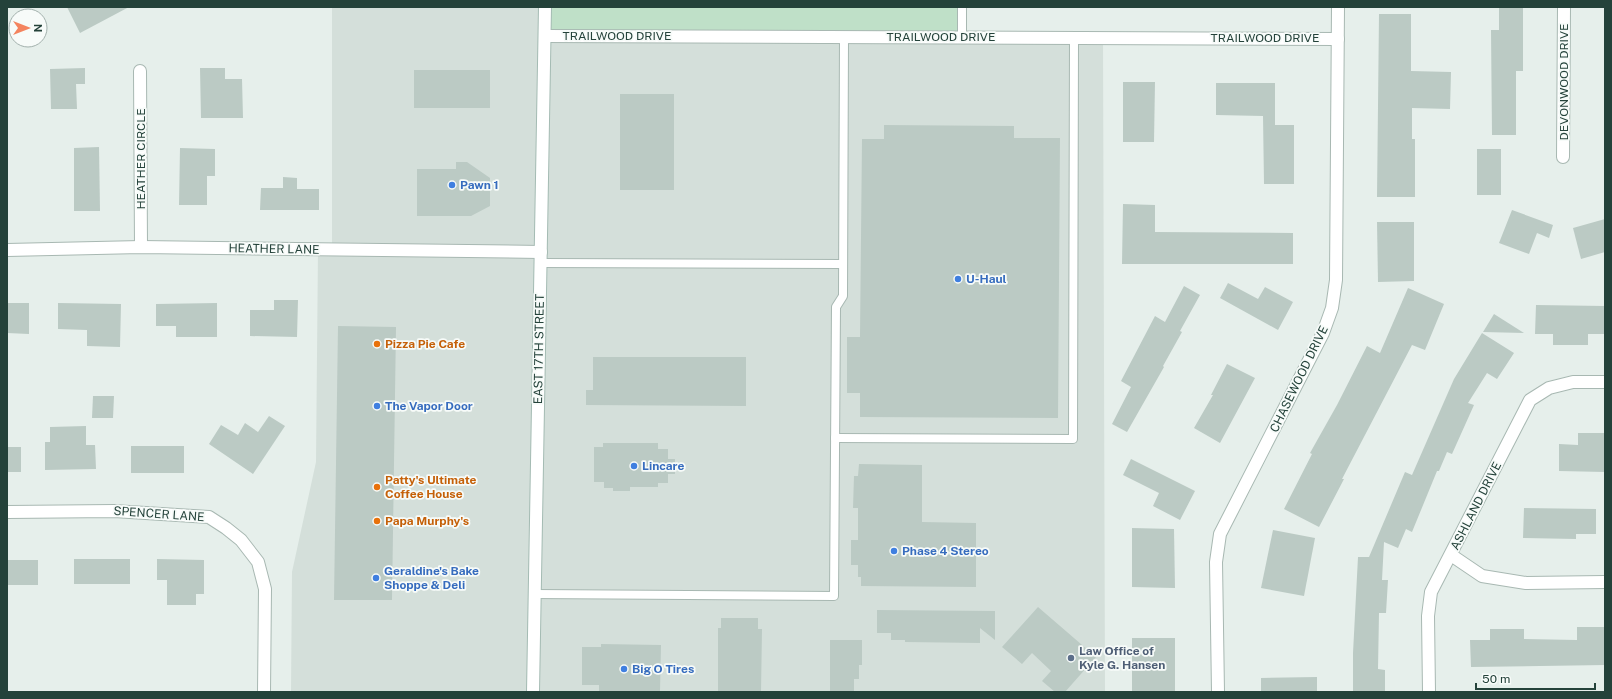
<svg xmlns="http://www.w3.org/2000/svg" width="1612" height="699" viewBox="0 0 1612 699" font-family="'Public Sans',sans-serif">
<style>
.built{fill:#d4dfda}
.green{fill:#bfe0c8}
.building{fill:#bbcac4}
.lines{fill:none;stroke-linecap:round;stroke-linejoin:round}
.service-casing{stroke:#a8b8b2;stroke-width:10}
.minor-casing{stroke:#a8b8b2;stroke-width:14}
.tertiary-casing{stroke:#a8b8b2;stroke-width:14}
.secondary-casing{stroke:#a4bbb3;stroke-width:14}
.service{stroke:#fff;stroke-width:8}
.minor{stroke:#fff;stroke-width:12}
.tertiary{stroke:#fff;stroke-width:12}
.secondary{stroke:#fff;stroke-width:12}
.shop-dot{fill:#3f7fe0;stroke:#f7fbf9;stroke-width:1.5}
.food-dot{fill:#e8710a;stroke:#f7fbf9;stroke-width:1.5}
.service-dot{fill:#5c6f8a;stroke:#f7fbf9;stroke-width:1.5}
.labels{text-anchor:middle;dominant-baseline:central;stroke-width:3.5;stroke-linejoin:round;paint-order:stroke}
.street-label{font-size:12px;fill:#24423a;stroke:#f7fbf9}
.shop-label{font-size:12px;font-weight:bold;fill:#366cbe;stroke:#f7fbf9;text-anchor:start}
.food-label{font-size:12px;font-weight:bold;fill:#c56008;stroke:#f7fbf9;text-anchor:start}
.service-label{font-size:12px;font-weight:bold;fill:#4e5e75;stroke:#f7fbf9;text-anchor:start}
</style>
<rect width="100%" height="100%" fill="#e6efeb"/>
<polygon class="built" points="332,7 545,7 545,35 1103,38 1105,692 291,692 292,572 316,462 318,249 332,249"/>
<polygon class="green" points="545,7 962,7 962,37 545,36"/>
<g class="building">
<polygon points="67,7 129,7 80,33"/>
<polygon points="1499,7 1523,7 1523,71 1516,71 1516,135 1492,135 1491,30 1499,30"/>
<polygon points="1379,14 1411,14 1411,71 1451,72 1450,109 1412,108 1412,139 1415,139 1415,197 1377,197"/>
<polygon points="85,68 85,84 76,84 77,109 51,109 50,69"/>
<polygon points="200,68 225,68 225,79 242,79 243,118 201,118"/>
<rect x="414" y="70" width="76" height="38"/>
<polygon points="1123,82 1155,82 1154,142 1123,142"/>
<polygon points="1216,83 1275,83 1275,125 1294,125 1294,184 1264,184 1263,116 1216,115"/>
<rect x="620" y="94" width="54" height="96"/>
<polygon points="884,125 1014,126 1014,138 1060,138 1058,418 860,417 860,393 847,393 847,337 860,337 862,139 884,139"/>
<polygon points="99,147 100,211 74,211 74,148"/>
<polygon points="180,148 215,149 215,176 207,176 207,205 179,205"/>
<rect x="1477" y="149" width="24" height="46"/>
<polygon points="456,162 467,162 490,178 490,206 471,216 417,216 417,169 456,169"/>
<polygon points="283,177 297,178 297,189 319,189 319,210 260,210 261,188 283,188"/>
<polygon points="1123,204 1155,205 1155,232 1293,233 1293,264 1122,264"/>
<polygon points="1512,210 1553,225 1549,238 1537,233 1529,254 1499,243"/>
<polygon points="1605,219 1605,252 1581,259 1573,228"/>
<polygon points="1377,222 1414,222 1414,281 1378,282"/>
<polygon points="1228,283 1258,299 1265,287 1293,302 1278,330 1220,298"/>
<polygon points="1184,286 1200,295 1180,331 1182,332 1163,366 1164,367 1127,432 1112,424 1131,387 1121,381 1155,316 1165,322"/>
<polygon points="1408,288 1444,304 1425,350 1412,345 1342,479 1344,479 1319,527 1284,509 1312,454 1310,453 1337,405 1367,346 1380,353"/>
<polygon points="274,300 298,300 297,337 250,336 250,310 274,310"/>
<polygon points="7,303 29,303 29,334 7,333"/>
<polygon points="58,303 121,304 120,347 87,346 87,330 58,329"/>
<polygon points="217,303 217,337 176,337 176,326 156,326 156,304"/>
<polygon points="1536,305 1605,306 1605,334 1588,334 1588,345 1553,345 1553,334 1535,334"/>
<polygon points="1494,314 1524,333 1483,332"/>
<polygon points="338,326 396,327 392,600 334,600"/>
<polygon points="1482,333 1514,353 1497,379 1487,373 1468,403 1474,405 1452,454 1447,452 1439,471 1437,471 1412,532 1406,529 1398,548 1384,542 1382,580 1388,580 1386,613 1379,613 1378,669 1385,670 1385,692 1353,692 1353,653 1358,557 1369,557 1405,472 1412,475 1454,379"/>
<polygon points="593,357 746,357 746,406 586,405 586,390 593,390"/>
<polygon points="1227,364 1255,378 1220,443 1194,428 1213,395 1211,395"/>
<polygon points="93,396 114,396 113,418 92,418"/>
<polygon points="269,416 285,426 253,474 209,444 221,425 238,435 245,423 258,432"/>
<polygon points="86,426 86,445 95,445 96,469 45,470 45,442 50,442 50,427"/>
<polygon points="1578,433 1605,433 1605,472 1559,471 1559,444 1578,445"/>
<polygon points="603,443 658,443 658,449 668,449 668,459 675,459 675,474 668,474 668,483 658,483 658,487 630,487 630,491 613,491 613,488 604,488 604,482 594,482 594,447 603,447"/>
<rect x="131" y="446" width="53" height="27"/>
<rect x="7" y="447" width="14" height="25"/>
<polygon points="1131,459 1195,491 1180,520 1153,506 1159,493 1123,475"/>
<polygon points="859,464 922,465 922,522 976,523 976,587 861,586 861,577 858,577 858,565 851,565 851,540 858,540 858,508 853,508 854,476 858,476"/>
<polygon points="1524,508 1596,509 1596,534 1576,534 1576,539 1523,538"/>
<polygon points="1132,528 1174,529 1175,588 1132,587"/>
<polygon points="1273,530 1315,538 1304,596 1261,588"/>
<rect x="74" y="559" width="56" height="25"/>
<polygon points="157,559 204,560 204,594 196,594 196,605 167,605 167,580 157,580"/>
<rect x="7" y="560" width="31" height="25"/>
<polygon points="1038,607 1096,657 1065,692 1055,692 1042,681 1051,671 1032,653 1022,664 1002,647"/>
<polygon points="877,610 995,611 995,640 980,628 980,643 905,642 905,640 891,640 891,633 877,633"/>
<polygon points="721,618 758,618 758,629 762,629 761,692 718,692 718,628 721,628"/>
<polygon points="1577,627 1605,627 1605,665 1471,667 1470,640 1490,640 1490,629 1524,629 1524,639 1577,640"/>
<rect x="1132" y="638" width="43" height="54"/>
<polygon points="830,640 862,640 862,665 859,665 859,679 854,679 854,692 830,692"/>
<polygon points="601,644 661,645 660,691 599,691 599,685 582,685 582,647 601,647"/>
<polygon points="1317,677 1317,692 1261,692 1261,678"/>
</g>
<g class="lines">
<defs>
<g id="service">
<polyline points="962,37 962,7"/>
<polyline points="540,263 843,264"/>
<polyline points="835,438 1073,439 1074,38"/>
<polyline points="534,594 834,596 836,307 843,296 844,37"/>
</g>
<g id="minor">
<polyline points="545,36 1338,39"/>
<polyline points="140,71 141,247"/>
<polyline points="1563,157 1564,7"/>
<polyline points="7,250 141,247 541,252"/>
<polyline points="7,512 114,511 209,517 226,528 241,540 258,562 265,589 264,692"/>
<polyline points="1451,555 1482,576 1526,583 1605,582"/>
<polyline points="1429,692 1428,616 1431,592 1530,400 1549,388 1573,382 1605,382"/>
</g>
<polyline id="tertiary" points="1218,692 1216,562 1220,534 1323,333 1332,308 1336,280 1338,7"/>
<polyline id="secondary" points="533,692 545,7"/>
</defs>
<use href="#service" class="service-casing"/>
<use href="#minor" class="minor-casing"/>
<use href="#tertiary" class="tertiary-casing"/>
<use href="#secondary" class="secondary-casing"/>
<use href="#service" class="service"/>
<use href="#minor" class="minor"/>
<use href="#tertiary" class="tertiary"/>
<use href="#secondary" class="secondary"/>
</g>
<g class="shop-dot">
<circle cx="452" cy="185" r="4"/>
<circle cx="958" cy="279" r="4"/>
<circle cx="377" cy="406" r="4"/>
<circle cx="634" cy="466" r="4"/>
<circle cx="894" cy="551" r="4"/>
<circle cx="376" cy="578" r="4"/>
<circle cx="624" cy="669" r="4"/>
</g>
<g class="food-dot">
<circle cx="377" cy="344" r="4"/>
<circle cx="377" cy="487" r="4"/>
<circle cx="377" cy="521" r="4"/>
</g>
<circle class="service-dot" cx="1071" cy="658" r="4"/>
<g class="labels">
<g class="street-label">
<text x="617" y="36">TRAILWOOD DRIVE</text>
<text x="941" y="37">TRAILWOOD DRIVE</text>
<text x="1265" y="38">TRAILWOOD DRIVE</text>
<text transform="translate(1564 82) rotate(-90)">DEVONWOOD DRIVE</text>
<text transform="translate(141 159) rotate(-90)">HEATHER CIRCLE</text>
<text transform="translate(274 249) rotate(1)">HEATHER LANE</text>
<text transform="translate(539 349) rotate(-89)">EAST 17TH STREET</text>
<text transform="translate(1299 379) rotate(-64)">CHASEWOOD DRIVE</text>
<text transform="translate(1476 506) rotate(-63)">ASHLAND DRIVE</text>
<text transform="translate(159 514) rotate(4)">SPENCER LANE</text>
</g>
<g class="shop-label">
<text x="460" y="185">Pawn 1</text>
<text x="966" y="279">U-Haul</text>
<text x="385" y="406">The Vapor Door</text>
<text x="642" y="466">Lincare</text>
<text x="902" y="551">Phase 4 Stereo</text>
<text x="384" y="571">Geraldine's Bake<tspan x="384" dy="14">Shoppe &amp; Deli</tspan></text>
<text x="632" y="669">Big O Tires</text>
</g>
<g class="food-label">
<text x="385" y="344">Pizza Pie Cafe</text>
<text x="385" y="480">Patty's Ultimate<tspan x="385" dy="14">Coffee House</tspan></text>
<text x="385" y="521">Papa Murphy's</text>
</g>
<g class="service-label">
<text x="1079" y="651">Law Office of<tspan x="1079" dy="14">Kyle G. Hansen</tspan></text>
</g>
</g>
<rect width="1612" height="699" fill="none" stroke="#24423a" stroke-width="16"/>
<g transform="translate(28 28) rotate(90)"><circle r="19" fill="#f7fbf9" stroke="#a3b1ad"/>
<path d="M0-3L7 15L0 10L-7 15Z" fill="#f4845f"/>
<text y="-6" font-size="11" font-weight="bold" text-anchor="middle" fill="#24423a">N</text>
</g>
<path d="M1476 683v6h119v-6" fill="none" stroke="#24423a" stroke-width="2"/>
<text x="1482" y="683" font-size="12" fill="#24423a" stroke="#f7fbf9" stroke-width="3" paint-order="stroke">50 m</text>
</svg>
